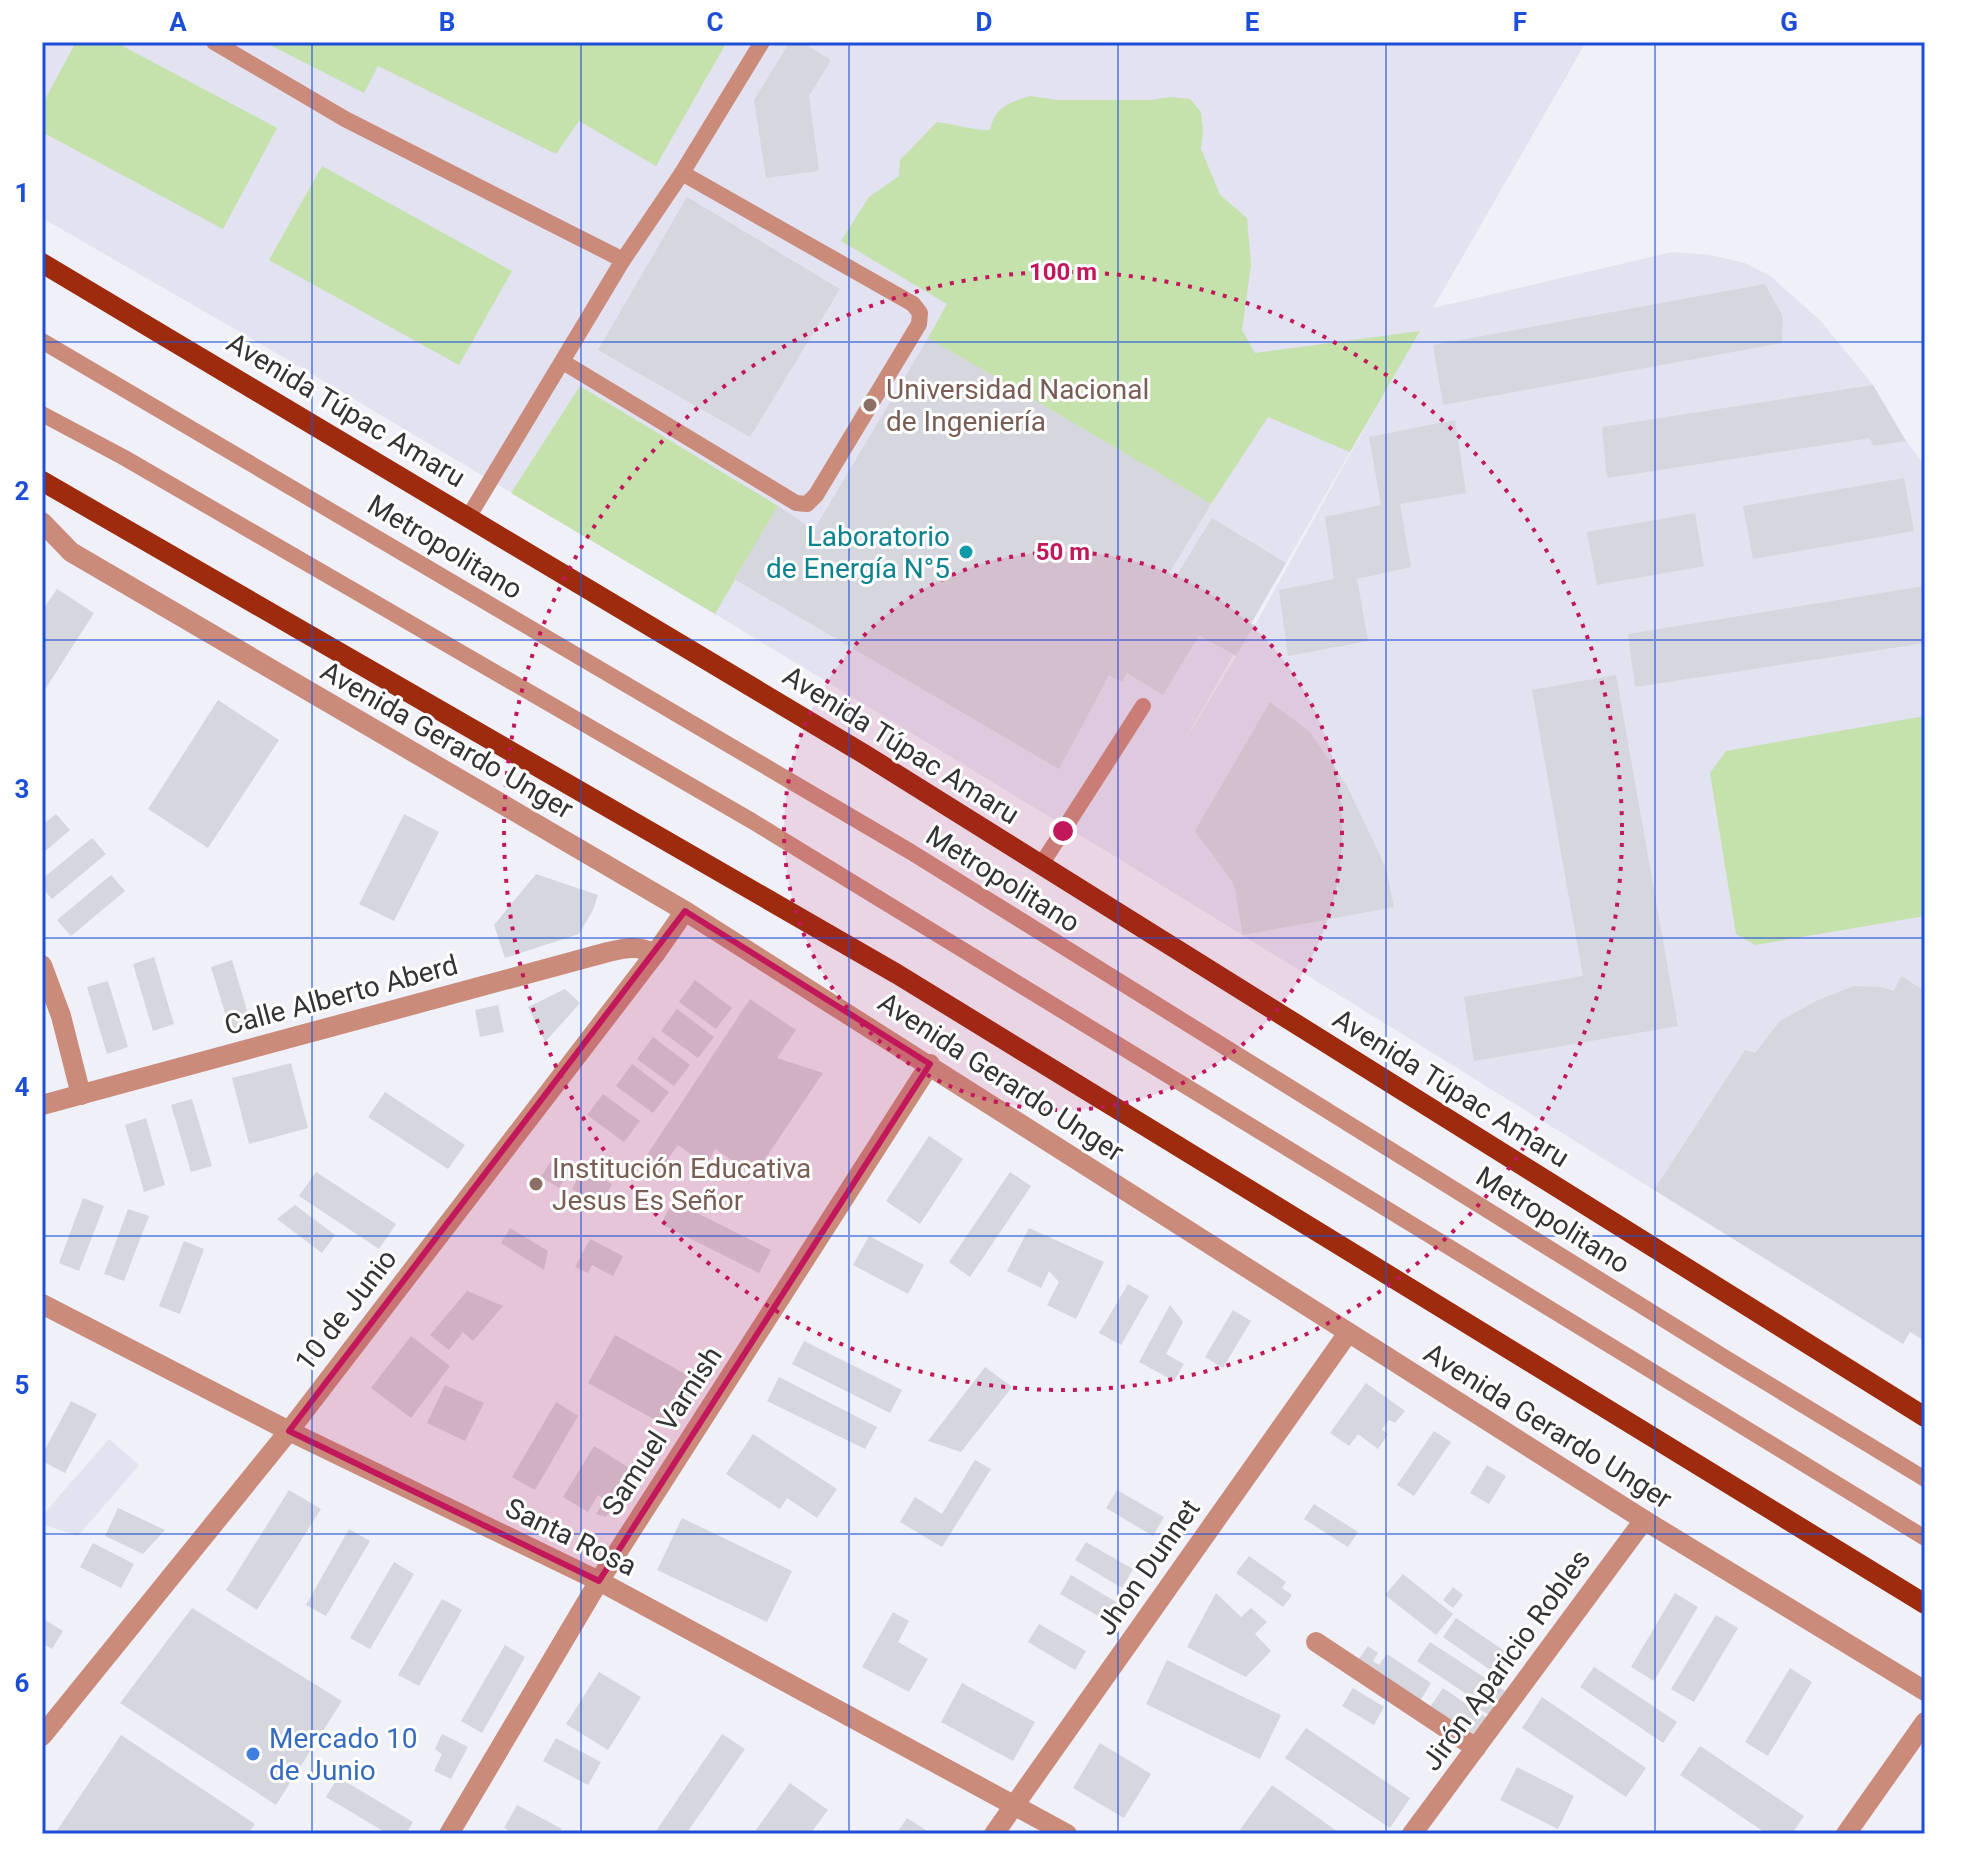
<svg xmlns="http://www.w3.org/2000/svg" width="1967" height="1876" viewBox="0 0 1967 1876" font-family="Roboto,sans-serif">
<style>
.built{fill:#e2e2f1;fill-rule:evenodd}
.green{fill:#c5e1ac}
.building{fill:#d6d6de}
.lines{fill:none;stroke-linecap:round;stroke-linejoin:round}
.service{stroke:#cb8b7b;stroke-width:16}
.minor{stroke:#cb8b7b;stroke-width:20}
.tertiary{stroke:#cb8b7b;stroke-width:20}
.primary{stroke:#9e2b0d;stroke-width:20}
.marked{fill:#c2185b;fill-opacity:0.2;stroke:#c2185b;stroke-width:6;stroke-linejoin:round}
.grid{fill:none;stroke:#1d4ed8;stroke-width:2;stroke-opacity:0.55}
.ring{fill:none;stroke:#c2185b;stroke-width:4;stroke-dasharray:4 8}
.education-dot{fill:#8d6e63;stroke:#fff;stroke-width:3}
.culture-dot{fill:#0f9aa8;stroke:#fff;stroke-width:3}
.shop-dot{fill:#3f7fe0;stroke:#fff;stroke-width:3}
.labels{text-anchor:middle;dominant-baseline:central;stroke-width:6;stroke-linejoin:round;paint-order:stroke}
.education-label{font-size:28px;fill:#785e54;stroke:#fff;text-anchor:start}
.street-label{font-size:28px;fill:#343437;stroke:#fff}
.culture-label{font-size:28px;fill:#0d838f;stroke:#fff;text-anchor:end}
.shop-label{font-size:28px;fill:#366cbe;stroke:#fff;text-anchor:start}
.centre{fill:#c2185b;stroke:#fff;stroke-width:4}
.ring-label{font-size:24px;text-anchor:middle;font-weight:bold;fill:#c2185b;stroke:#fff;stroke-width:6;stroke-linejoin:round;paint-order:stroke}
.neatline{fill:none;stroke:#1d4ed8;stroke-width:3}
.grid-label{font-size:26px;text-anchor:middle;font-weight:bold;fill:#1d4ed8}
</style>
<rect width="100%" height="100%" fill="#f0f0f8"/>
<g class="built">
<path d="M42,42H1586L1433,308L1672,252L1710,255L1745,263L1770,276L1820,320L1873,385L1901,434L1925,466V1306L1654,1190L1116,857L715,614L285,358L42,218ZM1379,402L1255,625L1179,750L1378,403Z"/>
<polygon points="109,1439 139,1465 78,1536 42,1524 42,1516"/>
</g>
<g class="green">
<polygon points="76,42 115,42 277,128 223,229 42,132 42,105"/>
<polygon points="264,42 721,42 725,45 656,166 579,121 556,154 378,66 364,93"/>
<path d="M1030,96L1058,100H1150L1171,97L1190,99L1201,112L1203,130L1201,149L1220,195L1247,218L1251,265L1242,330L1255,353L1420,331L1350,452L1268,417L1211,504L928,338L947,304L841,241L869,197L899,176L900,160L937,122C955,124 974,131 990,130C996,106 1008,103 1030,96Z"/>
<polygon points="322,166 512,271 459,365 269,260"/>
<polygon points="580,386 778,506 715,614 511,493"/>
<polygon points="1925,716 1925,916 1755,945 1736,934 1710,773 1726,751"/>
</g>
<g class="building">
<polygon points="790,42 801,42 831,60 809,96 819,171 766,178 754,100"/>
<polygon points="687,197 840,289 750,437 598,350"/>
<polygon points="1765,284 1783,317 1782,343 1443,405 1433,345"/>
<polygon points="928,338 1211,504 1168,575 1175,578 1212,518 1286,563 1251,623 1255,625 1236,656 1199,635 1163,695 1127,673 1122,682 1109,675 1059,769 734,579 778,506 814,530"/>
<polygon points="1873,385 1906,441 1873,446 1870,438 1607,478 1602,427"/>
<polygon points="1455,420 1466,493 1400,504 1411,567 1357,579 1368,641 1288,656 1279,590 1334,579 1325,517 1381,505 1369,437"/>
<polygon points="1904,478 1914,531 1753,559 1743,506"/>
<polygon points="1695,513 1704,566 1597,585 1587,532"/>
<polygon points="1925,586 1925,643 1635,687 1628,634"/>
<polygon points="57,589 94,613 42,694 42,611"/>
<polygon points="1616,675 1678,1026 1474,1061 1464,997 1583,976 1532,690"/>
<polygon points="218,700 279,740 208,848 148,809"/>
<polygon points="1270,702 1309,731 1346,784 1386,868 1394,907 1243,935 1234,884 1195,831"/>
<polygon points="56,814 70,830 42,854 42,825"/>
<polygon points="404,814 439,832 394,921 359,904"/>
<polygon points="92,838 106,854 52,899 42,888 42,879"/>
<polygon points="536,874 598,895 593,910 579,934 505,958 494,925"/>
<polygon points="111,875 125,891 71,936 57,920"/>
<polygon points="154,957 174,1024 153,1031 133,964"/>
<polygon points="232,960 252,1027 231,1033 211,967"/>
<polygon points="1901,976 1925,991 1925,1341 1910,1332 1903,1344 1654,1190 1745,1050 1755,1053 1780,1021 1816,1001 1854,986 1881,987 1894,991"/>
<polygon points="695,980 732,1008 716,1029 679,1002"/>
<polygon points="108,981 128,1047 107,1054 87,987"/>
<polygon points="565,989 580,1003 545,1042 528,1007"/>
<polygon points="750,999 796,1030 777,1058 823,1073 754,1175 715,1149 707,1165 678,1145 663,1166 647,1155"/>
<polygon points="498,1005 504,1032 480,1037 475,1010"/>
<polygon points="677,1009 714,1037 698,1058 661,1031"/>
<polygon points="653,1037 690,1065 674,1086 637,1059"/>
<polygon points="291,1063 308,1128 249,1144 232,1078"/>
<polygon points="632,1064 669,1092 653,1113 616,1086"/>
<polygon points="385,1092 465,1145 448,1169 368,1117"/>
<polygon points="603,1094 640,1121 624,1142 587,1115"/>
<polygon points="192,1099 212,1166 191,1172 171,1105"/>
<polygon points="146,1118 165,1185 144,1192 125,1125"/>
<polygon points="929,1136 963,1159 920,1224 886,1201"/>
<polygon points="554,1156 572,1168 559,1188 541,1177"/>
<polygon points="584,1168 612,1184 601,1205 572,1189"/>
<polygon points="316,1172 396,1224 379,1249 299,1196"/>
<polygon points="1010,1172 1031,1186 970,1277 949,1262"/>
<polygon points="83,1198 104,1206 79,1271 59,1263"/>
<polygon points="673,1201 771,1250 759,1273 661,1224"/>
<polygon points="295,1205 335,1235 322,1253 277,1219"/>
<polygon points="128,1209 149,1216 124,1281 104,1274"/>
<polygon points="510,1228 548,1251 544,1270 501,1243"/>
<polygon points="1029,1228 1104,1262 1076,1319 1047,1305 1059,1282 1049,1271 1041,1288 1007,1271"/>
<polygon points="869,1236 924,1265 908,1294 853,1265"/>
<polygon points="590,1239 623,1256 613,1276 592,1265 588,1273 575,1267"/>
<polygon points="184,1241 204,1249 180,1314 159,1306"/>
<polygon points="1128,1284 1149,1296 1121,1345 1099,1333"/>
<polygon points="467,1291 503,1306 473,1341 463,1332 449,1350 430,1335"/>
<polygon points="1170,1305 1183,1322 1166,1354 1184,1364 1174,1381 1139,1362"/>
<polygon points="1233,1310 1251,1321 1223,1368 1205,1357"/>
<polygon points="615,1335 696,1380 670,1428 588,1383"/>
<polygon points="411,1336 450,1366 411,1418 371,1388"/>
<polygon points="804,1341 902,1390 890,1413 792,1364"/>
<polygon points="985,1367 1012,1387 961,1452 928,1441"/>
<polygon points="779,1377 877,1427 865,1449 767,1401"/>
<polygon points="1366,1383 1405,1411 1395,1423 1389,1420 1382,1429 1388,1434 1378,1449 1358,1434 1349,1446 1330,1433"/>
<polygon points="445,1385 484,1403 465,1441 427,1423"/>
<polygon points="71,1401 97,1414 65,1473 42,1461 42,1455"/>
<polygon points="556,1402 578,1416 535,1490 512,1477"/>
<polygon points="1434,1431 1451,1442 1414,1496 1397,1485"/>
<polygon points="753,1434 837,1489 817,1518 787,1498 780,1509 726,1474"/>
<polygon points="594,1446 634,1471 606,1517 596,1514 605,1500 598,1495 588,1512 563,1497"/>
<polygon points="975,1460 991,1469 942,1547 900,1522 915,1497 942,1514"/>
<polygon points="1487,1465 1506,1476 1489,1504 1470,1493"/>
<polygon points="289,1490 321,1509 257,1610 226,1590"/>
<polygon points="1117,1490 1164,1517 1153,1536 1106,1508"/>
<polygon points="1314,1504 1358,1532 1348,1547 1304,1519"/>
<polygon points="118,1508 165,1530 143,1554 105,1536"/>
<polygon points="682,1518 792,1571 767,1622 657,1570"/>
<polygon points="349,1529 370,1541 326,1616 306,1605"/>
<polygon points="1086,1542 1133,1569 1122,1588 1075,1560"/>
<polygon points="93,1543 134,1564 121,1588 80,1567"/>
<polygon points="1249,1556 1286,1582 1282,1588 1292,1595 1283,1607 1236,1573"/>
<polygon points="394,1562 414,1574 370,1649 350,1638"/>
<polygon points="1403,1574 1453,1614 1436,1635 1385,1595"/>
<polygon points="1071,1575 1118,1603 1107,1621 1060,1594"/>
<polygon points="1453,1587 1463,1595 1453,1608 1443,1600"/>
<polygon points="1216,1593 1241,1617 1251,1608 1267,1622 1255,1634 1271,1651 1246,1677 1187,1647"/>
<polygon points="1675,1593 1698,1607 1654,1681 1631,1667"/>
<polygon points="442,1599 462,1610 419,1686 398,1675"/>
<polygon points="192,1608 342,1701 276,1805 120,1703"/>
<polygon points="893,1612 909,1621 898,1642 928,1659 909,1692 862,1667"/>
<polygon points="1716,1615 1738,1628 1694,1702 1671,1689"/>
<polygon points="42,1618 63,1631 52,1649 42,1643"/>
<polygon points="1456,1618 1512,1656 1499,1676 1443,1637"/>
<polygon points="1039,1624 1086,1651 1075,1670 1028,1642"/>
<polygon points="1430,1642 1505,1691 1489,1715 1462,1698 1465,1693 1417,1661"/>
<polygon points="505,1645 525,1657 482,1733 461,1721"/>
<polygon points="1368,1646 1378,1653 1373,1661 1379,1665 1387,1654 1431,1683 1420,1701 1358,1660"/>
<polygon points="1167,1660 1281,1715 1260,1759 1146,1704"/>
<polygon points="1594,1667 1677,1722 1663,1743 1580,1687"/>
<polygon points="1790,1668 1812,1682 1768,1756 1745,1742"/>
<polygon points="599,1672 641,1697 608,1750 566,1724"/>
<polygon points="962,1683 1035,1722 1013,1761 941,1722"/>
<polygon points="1353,1688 1384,1707 1374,1725 1342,1706"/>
<polygon points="1443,1688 1490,1720 1478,1739 1430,1707"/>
<polygon points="1542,1697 1646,1768 1626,1797 1522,1728"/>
<polygon points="1306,1728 1410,1798 1390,1828 1285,1758"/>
<polygon points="442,1734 468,1747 451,1779 434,1771 442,1754 435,1749"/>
<polygon points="722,1734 745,1749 686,1834 654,1834"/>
<polygon points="121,1735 255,1824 248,1834 59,1834 56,1832"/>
<polygon points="556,1738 601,1762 588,1785 543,1761"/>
<polygon points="1100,1743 1151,1774 1124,1818 1073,1788"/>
<polygon points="1700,1746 1804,1816 1792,1834 1767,1834 1680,1775"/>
<polygon points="1517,1767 1574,1796 1558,1829 1500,1800"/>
<polygon points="338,1777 413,1822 406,1834 388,1834 326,1797"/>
<polygon points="790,1783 828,1810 810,1834 753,1834"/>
<polygon points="1272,1785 1341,1834 1237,1834"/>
<polygon points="517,1805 562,1829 559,1834 515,1834 504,1828"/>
<polygon points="907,1818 932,1834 896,1834"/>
</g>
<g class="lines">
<g class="service">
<polyline points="214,42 345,119 623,260"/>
<polyline points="42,341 911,852 1724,1357 1925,1479"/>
<polyline points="563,362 796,503 807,504 816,495 919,324 920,313 913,304 682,173"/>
<polyline points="42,414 123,457 752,821 1925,1538"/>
<polyline points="469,516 623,260 682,173 762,42"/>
<polyline points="1041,865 1143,706"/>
</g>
<g class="minor">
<polyline points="42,522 71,552 685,911 1644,1520 1925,1691"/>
<polyline points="42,965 61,1016 81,1095"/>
<path d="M42,1105L608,952C626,948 638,945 655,954"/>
<polyline points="42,1304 289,1431 599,1581 1067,1834"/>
<polyline points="1316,1642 1476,1748"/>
<polyline points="449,1834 599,1581 930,1064"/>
<polyline points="994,1834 1348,1333"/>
<polyline points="1412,1834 1644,1520"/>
<polyline points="1846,1834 1925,1722"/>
</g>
<polyline class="tertiary" points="42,1736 289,1431 655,954 685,911"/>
<g class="primary">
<polyline points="42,263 864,754 1925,1417"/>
<polyline points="42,481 897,974 1925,1604"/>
</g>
</g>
<path class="marked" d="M685,911L930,1064L599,1581L289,1431Z"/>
<path class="grid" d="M312,42V1834M581,42V1834M849,42V1834M1118,42V1834M1386,42V1834M1655,42V1834M42,342H1925M42,640H1925M42,938H1925M42,1236H1925M42,1534H1925"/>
<circle cx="1063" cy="831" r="279" fill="#c2185b" fill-opacity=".12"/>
<g class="ring">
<circle cx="1063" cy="831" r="279"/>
<circle cx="1063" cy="831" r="559"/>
</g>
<g class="education-dot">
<circle cx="870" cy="405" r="8"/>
<circle cx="536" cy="1184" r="8"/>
</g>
<circle class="culture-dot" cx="966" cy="552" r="8"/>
<circle class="shop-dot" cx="253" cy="1754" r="8"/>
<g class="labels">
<g class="education-label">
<text x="886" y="389">Universidad Nacional<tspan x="886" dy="32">de Ingeniería</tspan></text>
<text x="552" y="1168">Institución Educativa<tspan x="552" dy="32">Jesus Es Señor</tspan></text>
</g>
<g class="street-label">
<text transform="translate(346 410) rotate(31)">Avenida Túpac Amaru</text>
<text transform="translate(445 547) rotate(31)">Metropolitano</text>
<text transform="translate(447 740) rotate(30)">Avenida Gerardo Unger</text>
<text transform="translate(901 745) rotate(32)">Avenida Túpac Amaru</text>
<text transform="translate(1003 879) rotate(32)">Metropolitano</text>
<text transform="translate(341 995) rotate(-15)">Calle Alberto Aberd</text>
<text transform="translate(1001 1077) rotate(33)">Avenida Gerardo Unger</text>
<text transform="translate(1451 1088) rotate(32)">Avenida Túpac Amaru</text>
<text transform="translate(1553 1220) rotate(32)">Metropolitano</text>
<text transform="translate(346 1310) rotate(-52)">10 de Junio</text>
<text transform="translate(1548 1426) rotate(32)">Avenida Gerardo Unger</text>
<text transform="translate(662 1431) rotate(-57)">Samuel Varnish</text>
<text transform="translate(571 1537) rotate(26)">Santa Rosa</text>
<text transform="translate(1148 1567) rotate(-55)">Jhon Dunnet</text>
<text transform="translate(1506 1660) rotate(-54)">Jirón Aparicio Robles</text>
</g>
<g class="culture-label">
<text x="950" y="536">Laboratorio<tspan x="950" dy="32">de Energía N°5</tspan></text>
</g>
<g class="shop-label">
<text x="269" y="1738">Mercado 10<tspan x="269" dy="32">de Junio</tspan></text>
</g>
</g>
<circle cx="1063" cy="831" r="12" class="centre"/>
<g class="ring-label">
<text x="1063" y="280">100 m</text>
<text x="1063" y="560">50 m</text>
</g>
<rect width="1967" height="1876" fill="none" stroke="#ffffff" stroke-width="88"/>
<rect x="44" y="44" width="1879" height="1788" class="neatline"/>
<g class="grid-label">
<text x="178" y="31">A</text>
<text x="447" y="31">B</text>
<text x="715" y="31">C</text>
<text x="984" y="31">D</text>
<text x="1252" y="31">E</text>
<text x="1520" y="31">F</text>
<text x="1789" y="31">G</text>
<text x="22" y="202">1</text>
<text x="22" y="500">2</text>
<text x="22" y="798">3</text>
<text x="22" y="1096">4</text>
<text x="22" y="1394">5</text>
<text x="22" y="1692">6</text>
</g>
</svg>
